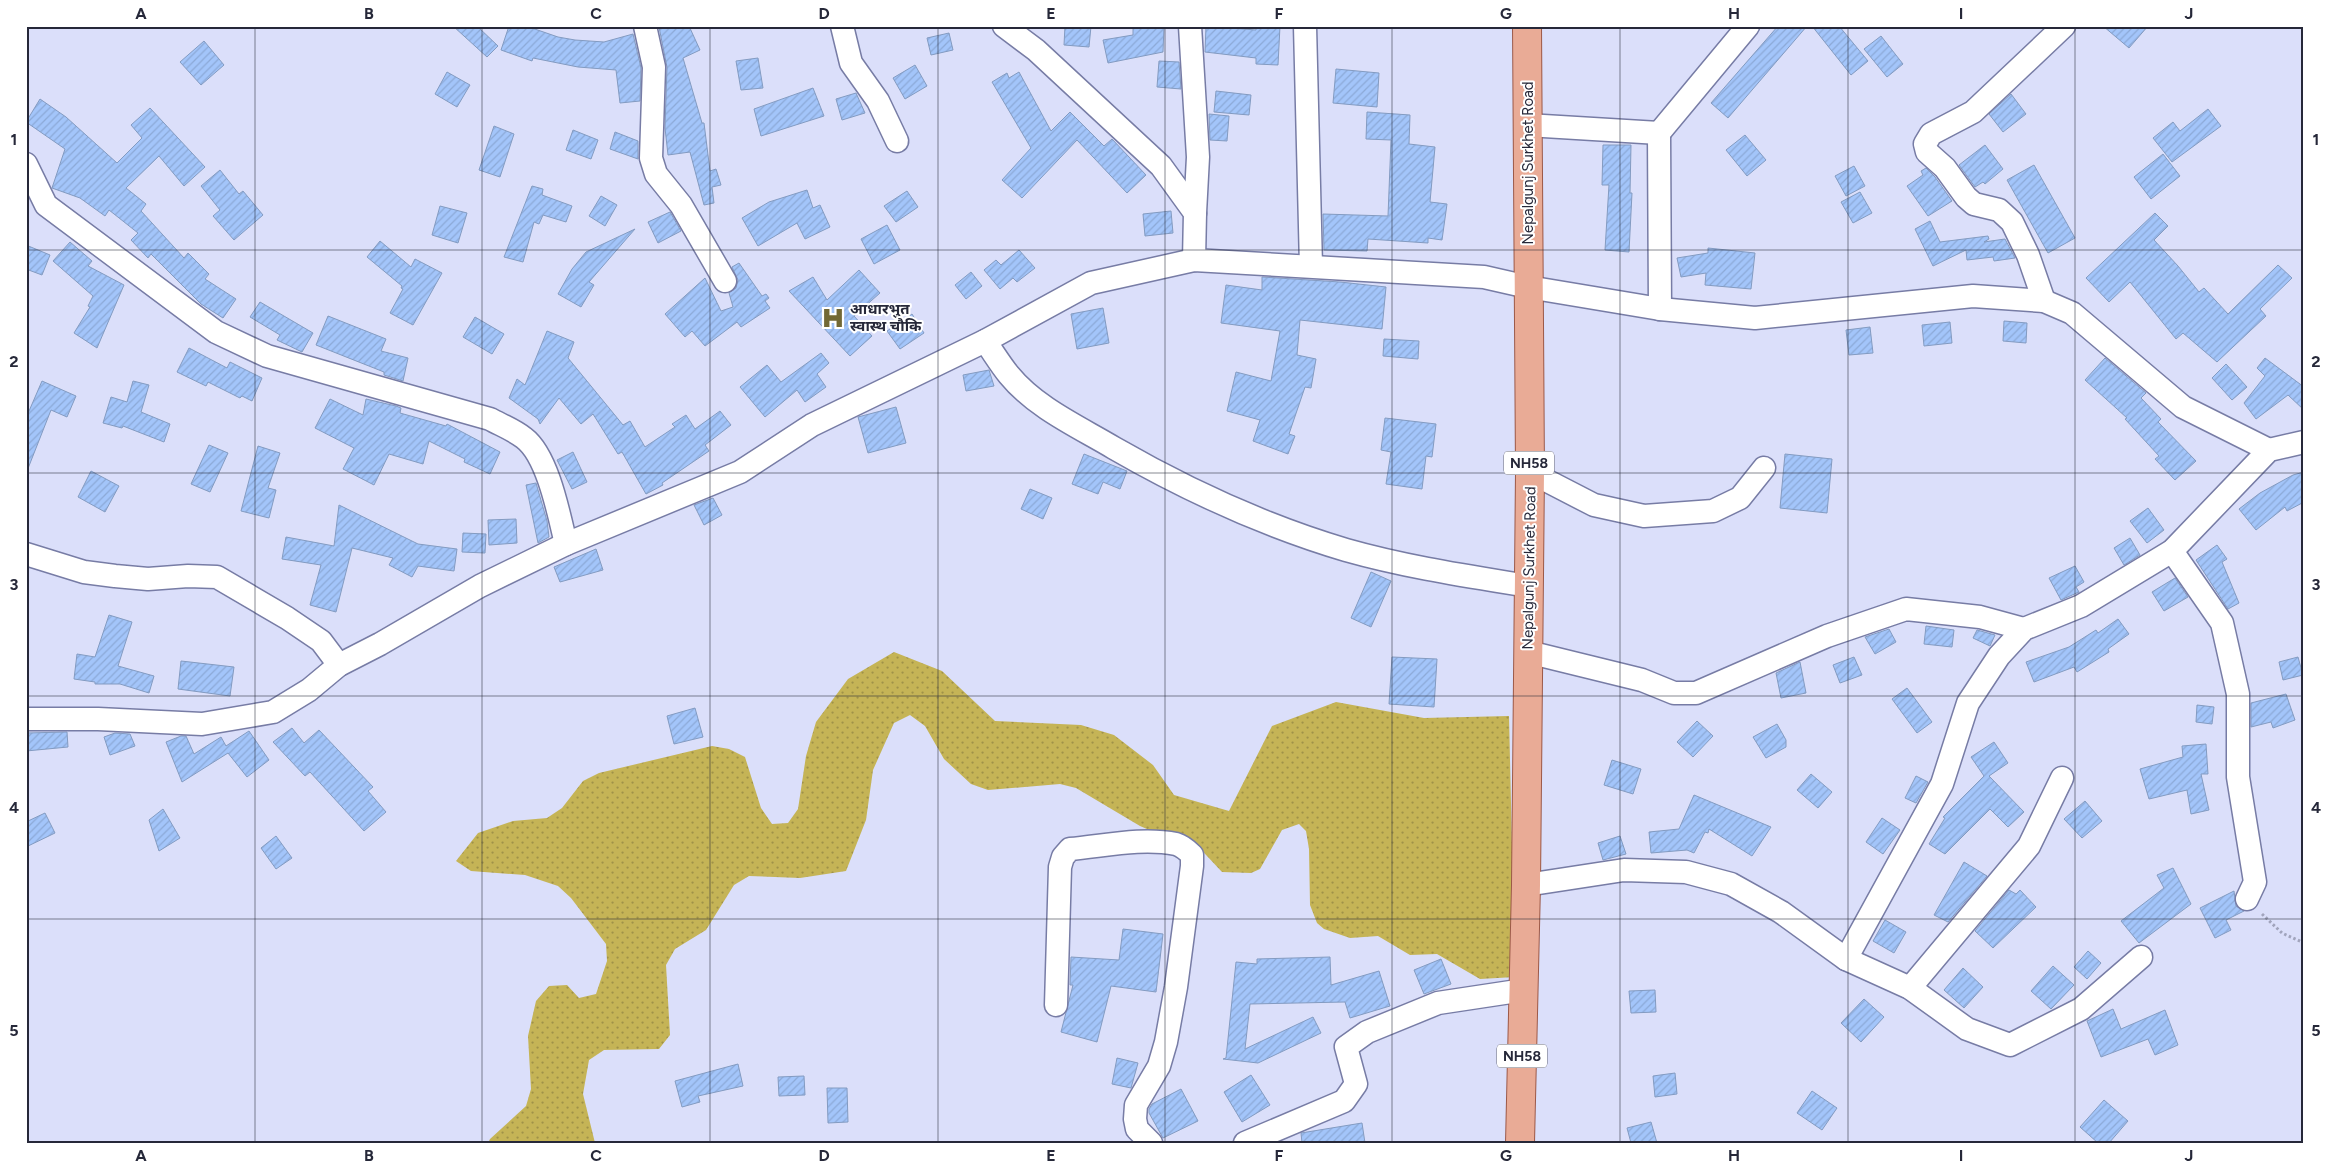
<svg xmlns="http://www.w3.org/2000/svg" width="2330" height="1169" viewBox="0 0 2330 1169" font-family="Figtree,'Noto Sans Devanagari',sans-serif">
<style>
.grass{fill:url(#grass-dots)}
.building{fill:url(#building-hatch);stroke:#839bc1}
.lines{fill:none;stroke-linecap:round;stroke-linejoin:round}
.minor-casing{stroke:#777ca5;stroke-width:25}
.major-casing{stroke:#9c5948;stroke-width:30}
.path{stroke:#a1a4bc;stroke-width:3;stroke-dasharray:2.5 2.5;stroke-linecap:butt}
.minor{stroke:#fff;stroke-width:22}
.major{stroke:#e9ab96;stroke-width:28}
.grid{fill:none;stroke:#262839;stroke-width:1;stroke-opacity:0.55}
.labels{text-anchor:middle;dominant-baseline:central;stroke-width:4;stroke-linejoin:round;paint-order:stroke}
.shield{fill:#fff;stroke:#676874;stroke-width:1}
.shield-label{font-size:14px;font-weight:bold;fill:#262839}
.street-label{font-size:15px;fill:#262839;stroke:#fff}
.poi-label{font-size:15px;font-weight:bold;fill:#262839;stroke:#fff;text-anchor:start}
.neatline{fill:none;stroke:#262839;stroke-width:2}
.grid-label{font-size:16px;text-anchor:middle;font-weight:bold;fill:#262839}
</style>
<defs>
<pattern id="grass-dots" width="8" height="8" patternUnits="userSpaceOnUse" patternTransform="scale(1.25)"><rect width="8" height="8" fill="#c5b456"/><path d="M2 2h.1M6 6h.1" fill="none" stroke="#a09248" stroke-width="1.8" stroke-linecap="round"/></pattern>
<pattern id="building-hatch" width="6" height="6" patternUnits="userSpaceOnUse" patternTransform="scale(1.25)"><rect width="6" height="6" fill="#a3c5fa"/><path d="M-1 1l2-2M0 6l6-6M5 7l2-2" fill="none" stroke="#8ca9d7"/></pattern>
</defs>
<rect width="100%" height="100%" fill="#dbdffa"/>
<polygon class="grass" points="894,652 942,671 995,721 1081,725 1114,735 1153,765 1174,795 1229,811 1272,726 1336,702 1424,718 1509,716 1515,977 1480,979 1437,954 1410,955 1378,936 1350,938 1324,929 1317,923 1310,905 1309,849 1306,831 1299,824 1282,830 1260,869 1251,873 1222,872 1192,840 1163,836 1140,826 1076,788 1060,784 988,790 971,784 944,759 925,726 910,715 894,723 873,770 866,820 846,871 800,878 749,876 734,885 706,930 675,949 666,965 670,1035 659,1049 604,1050 589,1060 583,1094 595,1143 488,1143 490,1139 526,1106 531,1089 528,1036 536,1001 549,986 567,985 579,998 596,994 607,961 606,944 571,898 558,886 525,875 471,871 456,861 478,833 513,821 547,818 562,808 583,781 599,773 712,746 729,749 745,757 761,808 772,824 788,823 798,809 806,756 816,722 848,679"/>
<g class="building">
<polygon points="453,26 477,26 498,46 487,57"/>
<polygon points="509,26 526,26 558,37 575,40 604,42 633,34 641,68 640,101 620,103 616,70 578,67 533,58 532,61 501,50"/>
<polygon points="661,26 689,26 700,50 683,58 702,123 704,123 710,171 716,169 721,185 712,187 714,203 704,205 690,152 668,155 665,128 667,67 659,27"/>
<polygon points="1065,26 1091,26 1089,47 1064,45"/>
<polygon points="1133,26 1164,26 1163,52 1108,63 1103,40 1133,35"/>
<polygon points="1206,26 1256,30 1256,26 1280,26 1278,65 1256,64 1256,58 1205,52"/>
<polygon points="1778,26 1807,26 1728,118 1711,103"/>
<polygon points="1812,26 1839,26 1868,61 1851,75"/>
<polygon points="2103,26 2148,26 2129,48"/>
<polygon points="949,33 953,50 931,55 927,38"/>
<polygon points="1881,36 1903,64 1887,77 1864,49"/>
<polygon points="204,41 224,65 201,85 180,62"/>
<polygon points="758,58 763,88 741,90 736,61"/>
<polygon points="1159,61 1179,62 1181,89 1157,87"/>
<polygon points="915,65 927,86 905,99 893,78"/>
<polygon points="1336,69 1379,73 1377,107 1333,103"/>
<polygon points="447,72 470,85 457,107 435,94"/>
<polygon points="1019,72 1051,131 1070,112 1104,146 1112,139 1146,175 1127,193 1077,140 1022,198 1002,180 1031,148 992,82 1007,73 1009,78"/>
<polygon points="813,88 824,116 761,136 754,109"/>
<polygon points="1216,91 1251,95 1249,115 1214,112"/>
<polygon points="856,93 865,113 842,120 836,99"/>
<polygon points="2011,94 2026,114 2003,132 1989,114"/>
<polygon points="40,99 66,117 117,163 142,138 131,125 150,108 205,167 184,186 159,156 126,188 146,204 141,211 184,258 188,253 209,274 205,279 236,299 223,318 201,304 151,254 148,258 131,240 138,233 109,210 105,216 80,198 52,188 65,149 26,122"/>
<polygon points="2208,109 2221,126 2172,162 2153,138 2173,122 2180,131"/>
<polygon points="1367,112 1410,115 1409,144 1435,147 1430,202 1447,204 1442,240 1428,238 1428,243 1368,239 1367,251 1324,250 1323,214 1388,216 1391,140 1366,139"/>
<polygon points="1209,114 1229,116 1227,141 1210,140"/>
<polygon points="494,126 514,134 500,177 479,170"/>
<polygon points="573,130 598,140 591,159 566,150"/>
<polygon points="615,132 638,141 638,159 610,149"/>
<polygon points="1745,135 1766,160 1747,176 1726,150"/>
<polygon points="1603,145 1631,145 1630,193 1632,193 1629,252 1605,250 1609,185 1602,185"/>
<polygon points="1985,145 2003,169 1985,184 1983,182 1975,187 1959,165"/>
<polygon points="2163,154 2180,176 2151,199 2134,177"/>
<polygon points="2034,165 2075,238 2048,253 2007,180"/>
<polygon points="1854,166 1865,186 1846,196 1835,176"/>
<polygon points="1926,168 1935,177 1952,201 1928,216 1907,186 1923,175 1921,171"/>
<polygon points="220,170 239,194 243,191 263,215 234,240 213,216 220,210 201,186"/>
<polygon points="532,186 543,189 542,195 572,206 566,222 543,215 539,224 534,222 523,262 504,257"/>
<polygon points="807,190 813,208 820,205 830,227 805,239 797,223 758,246 742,218 769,202"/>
<polygon points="907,191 918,207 896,222 884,206"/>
<polygon points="1860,192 1872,213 1853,223 1841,202"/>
<polygon points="601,196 617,205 605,226 589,216"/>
<polygon points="440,206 467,213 458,243 432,235"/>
<polygon points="1171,211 1173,233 1145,236 1143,214"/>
<polygon points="670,212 681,231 658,243 648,222"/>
<polygon points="2155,213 2168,226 2154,240 2178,266 2199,292 2204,288 2228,314 2278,265 2292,278 2260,309 2266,316 2217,362 2183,333 2176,339 2130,282 2109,302 2086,278"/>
<polygon points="1930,221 1940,242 1988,236 1989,239 1984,242 2005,239 2015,258 1994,261 1993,257 1967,260 1966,250 1933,266 1915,229"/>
<polygon points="887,225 900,250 874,264 861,239"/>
<polygon points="635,229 589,282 594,285 581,307 558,294 572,269 586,252"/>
<polygon points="380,241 411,267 415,259 442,273 413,325 390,313 403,289 401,288 402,286 367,257"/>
<polygon points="70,242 92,261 88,266 124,285 97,348 74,333 90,307 88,306 93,296 53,261"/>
<polygon points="26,245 50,255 42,275 26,269"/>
<polygon points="1708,248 1755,253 1751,289 1705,285 1706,273 1681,277 1677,258 1708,253"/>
<polygon points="1019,250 1035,268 1017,282 1013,278 1000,289 984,270 996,260 1001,265"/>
<polygon points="739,263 762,296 766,294 769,298 765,301 770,308 741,327 737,322 705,346 692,331 685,337 665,314 705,278 721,311 733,307 729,293 736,288 738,280 732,267"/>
<polygon points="859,270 880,293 854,316 872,336 850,356 789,291 813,277 827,300"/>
<polygon points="971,272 982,286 966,299 955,285"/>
<polygon points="1262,277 1340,282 1386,287 1382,329 1300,320 1297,355 1316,359 1311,388 1305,387 1289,434 1295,436 1288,454 1253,441 1260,420 1227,411 1236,372 1271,381 1280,331 1221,323 1226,285 1262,290"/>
<polygon points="260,302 313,333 302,352 277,340 280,335 250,317"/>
<polygon points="1103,308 1109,343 1077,349 1071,314"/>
<polygon points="912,314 924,333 900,349 887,331"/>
<polygon points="328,316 386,339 381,351 408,358 403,381 384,375 384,372 316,345"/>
<polygon points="475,317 504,334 492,354 463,337"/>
<polygon points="2004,321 2027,323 2026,343 2003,341"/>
<polygon points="1950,322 1952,343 1924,346 1922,325"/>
<polygon points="1870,327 1873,353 1849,355 1846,330"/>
<polygon points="547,331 574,342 568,358 623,425 630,421 645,447 675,427 672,424 686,415 695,429 720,411 731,425 705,445 709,451 662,483 663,485 646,494 622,452 618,454 593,414 581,424 559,398 540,424 538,419 509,398 517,379 525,385"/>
<polygon points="1384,339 1419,341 1418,359 1383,356"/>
<polygon points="189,348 227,368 230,362 262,378 252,401 242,396 240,398 208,382 206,386 177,372"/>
<polygon points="821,353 829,363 817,374 826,387 805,402 797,390 765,417 740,387 767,365 781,382"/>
<polygon points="2105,358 2146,393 2141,398 2161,419 2158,422 2196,461 2175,480 2155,459 2159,456 2125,419 2127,418 2085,380"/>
<polygon points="2265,358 2304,387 2304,410 2288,395 2256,419 2244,403 2265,376 2257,368"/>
<polygon points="2226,364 2247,387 2232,400 2212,378"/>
<polygon points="989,370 994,386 966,391 963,375"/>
<polygon points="42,381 76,396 67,417 51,410 27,471 26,418"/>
<polygon points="133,381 149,385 141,412 170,424 164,442 123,426 122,428 103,423 111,397 127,402"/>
<polygon points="330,399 363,415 366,399 396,406 401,408 400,413 446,426 447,424 500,452 490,474 464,462 465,459 429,441 423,464 389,454 374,485 343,469 354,448 315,428"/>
<polygon points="896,407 906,443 868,453 858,417"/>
<polygon points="1385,418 1436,424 1432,457 1426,456 1422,489 1386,484 1391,452 1381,450"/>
<polygon points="209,445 228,453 210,492 191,484"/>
<polygon points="258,446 280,453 268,488 276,490 269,518 241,511"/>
<polygon points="573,452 587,482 572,489 557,460"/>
<polygon points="1084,454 1127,471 1120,489 1103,482 1098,494 1072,484"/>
<polygon points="1785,454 1832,459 1827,513 1780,508"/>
<polygon points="91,471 119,486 105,512 78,497"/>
<polygon points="2304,472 2304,502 2287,511 2285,507 2256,530 2239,509 2260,493 2293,475"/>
<polygon points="536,483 547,521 549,537 538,543 526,485"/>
<polygon points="1030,489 1052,498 1043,519 1021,509"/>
<polygon points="713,498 722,515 704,525 694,505"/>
<polygon points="339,505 418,544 457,549 454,571 418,566 412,577 389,565 393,558 352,548 336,612 310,605 321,565 282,559 286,537 334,546"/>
<polygon points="2148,508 2164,530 2147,543 2130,521"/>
<polygon points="516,519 517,543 489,545 488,520"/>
<polygon points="463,533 486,534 485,553 462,552"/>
<polygon points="2130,538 2140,555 2124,565 2114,548"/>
<polygon points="2217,545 2227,559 2222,562 2239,603 2228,609 2196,560"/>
<polygon points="596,549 603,570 560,582 554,567"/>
<polygon points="2075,566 2084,582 2076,587 2079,592 2061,600 2049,578"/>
<polygon points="1371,572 1391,581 1371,627 1351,618"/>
<polygon points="2175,578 2188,597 2164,611 2152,592"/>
<polygon points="109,615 132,622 118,666 154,676 149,693 120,684 95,684 95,682 74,679 77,654 95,657"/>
<polygon points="2118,619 2129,634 2108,649 2109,652 2077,672 2074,667 2034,682 2026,662 2069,647 2096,630 2098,633"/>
<polygon points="1926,626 1954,630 1952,647 1924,644"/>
<polygon points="1889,629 1896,642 1875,654 1865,637"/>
<polygon points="1977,630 1995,635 1990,646 1973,638"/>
<polygon points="1392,657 1437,659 1434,707 1389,704"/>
<polygon points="1854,657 1862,675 1840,683 1833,665"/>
<polygon points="2298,657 2303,675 2283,680 2279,662"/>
<polygon points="181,661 234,667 230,696 178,689"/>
<polygon points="1800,662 1806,693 1781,698 1776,673"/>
<polygon points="1907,688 1932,722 1917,733 1892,699"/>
<polygon points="2286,694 2295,720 2273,728 2271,722 2251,727 2251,703"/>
<polygon points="2197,705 2214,707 2212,724 2196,722"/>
<polygon points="695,708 703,737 674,744 667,716"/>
<polygon points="1697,721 1713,736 1693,757 1677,742"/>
<polygon points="1777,724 1786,740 1786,747 1766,758 1753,737"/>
<polygon points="292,728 304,743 319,730 373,787 368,791 386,812 364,831 310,772 305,776 273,742"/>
<polygon points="249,731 269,760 247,777 228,753 182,782 166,742 181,736 186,736 194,754 221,737 226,746"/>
<polygon points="67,732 68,747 26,751 26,733"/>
<polygon points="115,733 130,734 135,746 110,755 104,737"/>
<polygon points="1994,742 2008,763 1989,776 2024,812 2008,827 1990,809 1945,854 1929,844 1945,818 1943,817 1984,776 1971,757"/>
<polygon points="2206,744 2208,774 2201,774 2209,810 2191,814 2187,790 2149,799 2140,769 2183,757 2182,746"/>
<polygon points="1612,760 1641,769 1633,794 1604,785"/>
<polygon points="1811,774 1832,792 1818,808 1797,790"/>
<polygon points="1916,776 1928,782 1916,803 1905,798"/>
<polygon points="1694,795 1771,827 1752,856 1709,829 1708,833 1705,832 1694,853 1687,850 1651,853 1649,832 1679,829"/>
<polygon points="2085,801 2102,821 2082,838 2064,819"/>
<polygon points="163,809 180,838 159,851 149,820"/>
<polygon points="45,813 55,833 26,847 26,822"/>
<polygon points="1882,818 1900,830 1883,854 1866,842"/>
<polygon points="276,836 292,858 276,869 261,848"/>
<polygon points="1620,836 1626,854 1603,860 1598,843"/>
<polygon points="1964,862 1987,876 1948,922 1934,915"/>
<polygon points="2173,868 2191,904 2139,943 2121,921 2164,888 2157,875"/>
<polygon points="2009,890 2016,894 2020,890 2036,907 1993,948 1975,931"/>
<polygon points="2234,891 2236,906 2244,911 2226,920 2231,930 2215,938 2200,908"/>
<polygon points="1885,920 1906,932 1894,953 1873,941"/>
<polygon points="1123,929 1163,934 1156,992 1111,986 1097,1042 1061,1032 1073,985 1070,985 1071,957 1119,960"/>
<polygon points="2088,951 2101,963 2087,979 2074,967"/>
<polygon points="1330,957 1331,985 1379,971 1390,1006 1350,1018 1345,1002 1250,1004 1245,1049 1313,1017 1321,1033 1258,1063 1223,1059 1226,1058 1236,962 1257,964 1257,959"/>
<polygon points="1441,959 1451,984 1424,994 1414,970"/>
<polygon points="2053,966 2074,985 2051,1009 2031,991"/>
<polygon points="1963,968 1983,987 1964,1008 1944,990"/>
<polygon points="1655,990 1656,1012 1631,1013 1629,991"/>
<polygon points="1864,999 1884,1017 1861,1042 1841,1023"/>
<polygon points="2113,1009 2121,1029 2165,1010 2178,1045 2155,1055 2148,1039 2101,1057 2087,1021"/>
<polygon points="1117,1058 1138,1063 1131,1088 1112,1084"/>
<polygon points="738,1064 743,1086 698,1096 700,1102 682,1107 675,1081"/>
<polygon points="1675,1073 1677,1094 1655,1097 1653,1076"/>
<polygon points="1251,1075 1270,1105 1242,1122 1224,1092"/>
<polygon points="804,1076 805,1095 779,1096 778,1077"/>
<polygon points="827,1088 847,1088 848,1122 828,1123"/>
<polygon points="1181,1089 1198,1121 1163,1138 1149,1113 1149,1109 1152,1104"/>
<polygon points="1812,1091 1837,1108 1822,1130 1797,1113"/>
<polygon points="2104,1100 2128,1121 2109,1143 2098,1143 2080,1127"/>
<polygon points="1651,1122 1657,1143 1631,1143 1627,1128"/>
<polygon points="1362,1123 1365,1143 1302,1143 1301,1133"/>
</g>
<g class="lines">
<defs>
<g id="minor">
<polyline points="645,26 654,67 651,158 656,174 681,205 725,281"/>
<polyline points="842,26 851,63 878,101 897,141"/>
<polyline points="1004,26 1036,50 1161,166 1195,213 1194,260"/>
<polyline points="1190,26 1198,157 1195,213"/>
<polyline points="1305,26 1311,266"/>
<polyline points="1527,125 1659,133 1748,26"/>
<polyline points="1659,133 1660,309"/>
<path d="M26,164L46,205L216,332L267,356L490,419C501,425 514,430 524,438C548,456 559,515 566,544"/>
<polyline points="2044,301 2028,255 2012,222 1999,210 1974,204 1966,197 1945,168 1927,152 1925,144 1931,134 1973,112 2064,26"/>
<path d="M985,341C993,352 1000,364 1009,375C1036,408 1079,427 1114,448C1187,490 1265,526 1346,550C1406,567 1467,576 1528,586"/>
<polyline points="1530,472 1594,505 1644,516 1713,511 1740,498 1764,468"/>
<polyline points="2172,551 2222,623 2238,694 2238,777 2255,882 2247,899"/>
<polyline points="26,554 84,572 115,576 148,579 188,576 217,577 287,618 321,641 339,665"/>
<polyline points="1528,652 1642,680 1674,693 1696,693 1827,636 1906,609 1980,617 2024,629"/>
<polyline points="26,719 98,719 202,724 273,712 309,690 339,665 380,644 480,586 566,544 740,472 812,425 985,341 1091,283 1194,260 1484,277 1528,287 1660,309 1755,318 1973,296 2044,301 2072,313 2183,407 2269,450"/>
<polyline points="1526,885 1624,870 1686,872 1731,884 1781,912 1846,959 1910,988 1967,1029 2010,1045 2081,1009 2141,957"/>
<polyline points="1846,959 1942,784 1968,703 1999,656 2024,629 2081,606 2172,551 2269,450 2304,442"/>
<polyline points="1910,988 2029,846 2062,778"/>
<path d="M1056,1005L1060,867L1063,857L1070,849C1104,846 1142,837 1176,844C1183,846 1188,851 1192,855V866L1176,987L1166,1042L1159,1066L1136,1105L1135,1119L1137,1129L1151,1143"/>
<polyline points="1245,1143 1344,1101 1356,1084 1346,1047 1367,1032 1438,1003 1524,990"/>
</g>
<polyline id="major" points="1520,1143 1526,885 1530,472 1527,26"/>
</defs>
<use href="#minor" class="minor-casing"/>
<use href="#major" class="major-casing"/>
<polyline class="path" points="2262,914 2282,933 2304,943"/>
<use href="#minor" class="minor"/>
<use href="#major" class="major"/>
</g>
<path class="grid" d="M255,26V1143M482,26V1143M710,26V1143M938,26V1143M1165,26V1143M1392,26V1143M1620,26V1143M1848,26V1143M2075,26V1143M26,250H2304M26,473H2304M26,696H2304M26,919H2304"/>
<defs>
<symbol id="hospital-bare" viewBox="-9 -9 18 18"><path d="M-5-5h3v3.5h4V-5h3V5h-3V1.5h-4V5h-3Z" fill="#726835" stroke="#fff" stroke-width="2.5" paint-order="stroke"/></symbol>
</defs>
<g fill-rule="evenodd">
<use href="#hospital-bare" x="817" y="302" width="32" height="32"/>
</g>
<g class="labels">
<g class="shield">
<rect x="1504" y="451.5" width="50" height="23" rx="4"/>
<rect x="1497" y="1044.5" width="50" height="23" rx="4"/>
</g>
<g class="shield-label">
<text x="1529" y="463">NH58</text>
<text x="1522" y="1056">NH58</text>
</g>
<g class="street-label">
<text transform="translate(1528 163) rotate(-90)">Nepalgunj Surkhet Road</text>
<text transform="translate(1529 568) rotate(-89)">Nepalgunj Surkhet Road</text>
</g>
<g class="poi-label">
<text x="850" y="309">आधारभुत<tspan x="850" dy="17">स्वास्थ चौकि</tspan></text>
</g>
</g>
<rect width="2330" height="1169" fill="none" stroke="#ffffff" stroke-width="55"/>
<rect x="28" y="28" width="2274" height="1114" class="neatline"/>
<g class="grid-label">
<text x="141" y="19">A</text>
<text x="369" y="19">B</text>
<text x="596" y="19">C</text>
<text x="824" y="19">D</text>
<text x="1051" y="19">E</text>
<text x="1279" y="19">F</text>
<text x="1506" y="19">G</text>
<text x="1734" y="19">H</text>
<text x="1961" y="19">I</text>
<text x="2189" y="19">J</text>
<text x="14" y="145">1</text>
<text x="2316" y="145">1</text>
<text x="14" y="367">2</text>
<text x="2316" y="367">2</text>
<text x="14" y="590">3</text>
<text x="2316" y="590">3</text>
<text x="14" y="813">4</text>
<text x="2316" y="813">4</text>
<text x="14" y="1036">5</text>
<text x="2316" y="1036">5</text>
<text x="141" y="1161">A</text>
<text x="369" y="1161">B</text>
<text x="596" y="1161">C</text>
<text x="824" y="1161">D</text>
<text x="1051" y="1161">E</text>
<text x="1279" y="1161">F</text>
<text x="1506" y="1161">G</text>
<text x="1734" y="1161">H</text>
<text x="1961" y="1161">I</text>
<text x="2189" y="1161">J</text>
</g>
</svg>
